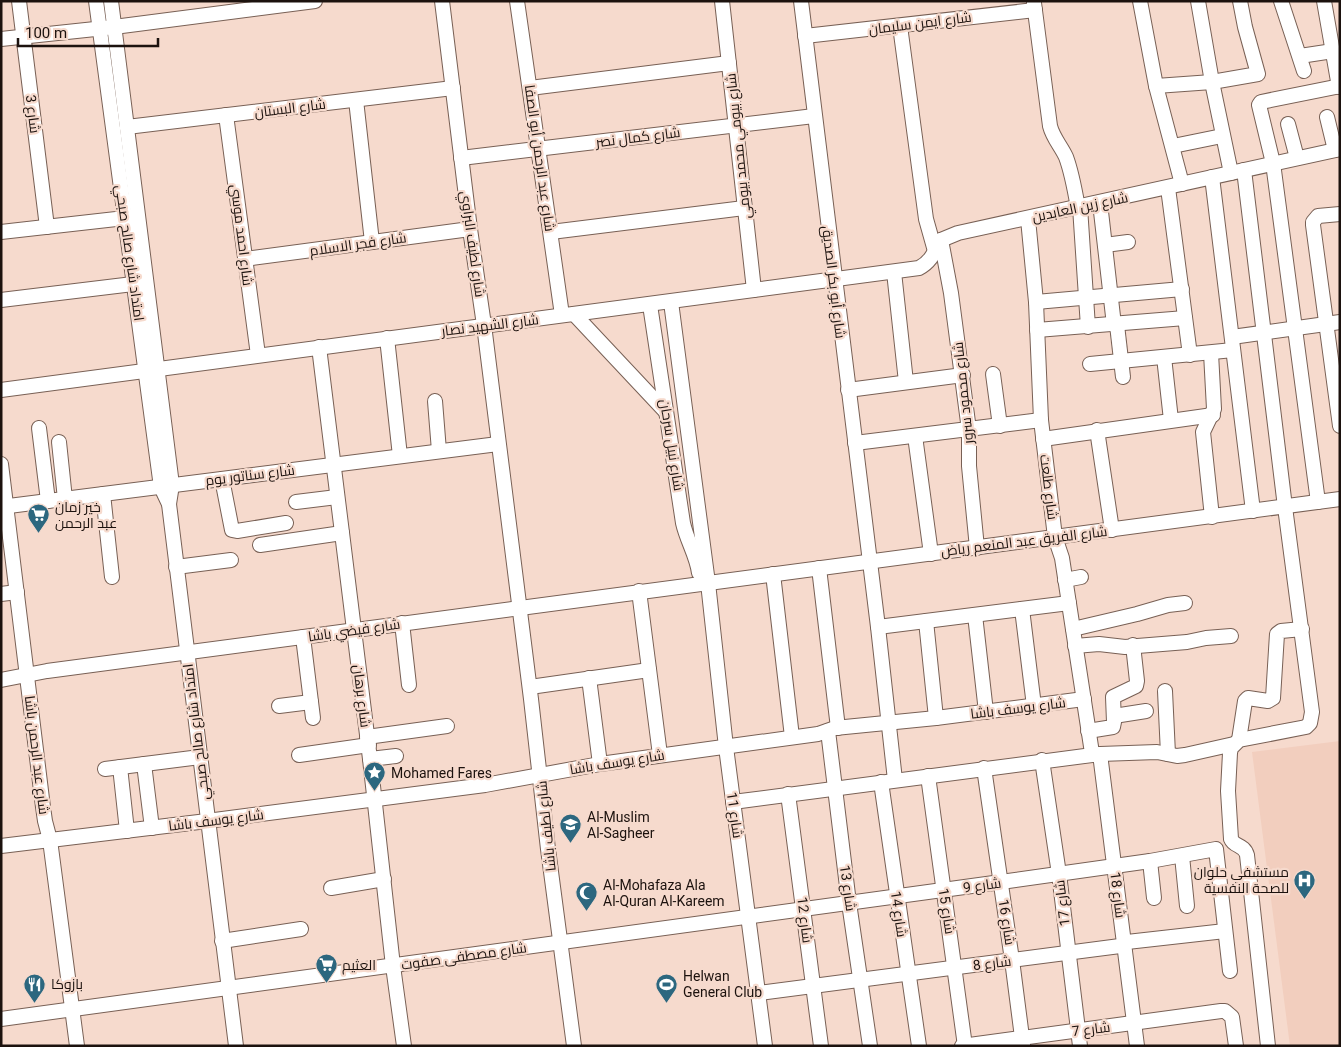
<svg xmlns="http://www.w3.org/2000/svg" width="1341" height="1047" viewBox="0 0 1341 1047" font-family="Roboto,Cairo,sans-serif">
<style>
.built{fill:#f2cebe}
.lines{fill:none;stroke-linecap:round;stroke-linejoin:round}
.minor-casing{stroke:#786055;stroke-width:16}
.minor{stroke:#fff;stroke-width:14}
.labels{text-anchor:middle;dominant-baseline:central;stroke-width:4.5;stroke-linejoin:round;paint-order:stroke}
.street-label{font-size:14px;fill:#1c120e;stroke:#f6dacd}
.poi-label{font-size:14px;fill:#1c120e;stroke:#f6dacd;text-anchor:start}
</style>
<rect width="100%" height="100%" fill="#f6dacd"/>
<polygon class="built" points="1340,741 1340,1046 1290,1046 1252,752"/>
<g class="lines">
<defs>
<g id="minor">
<polyline points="19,1 47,227"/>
<polyline points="96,1 161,487 169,504 236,1046"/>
<polyline points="111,1 172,485 169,504"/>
<polyline points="442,1 470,229 484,325 531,699 548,849 574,1046"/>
<polyline points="517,1 562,315"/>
<polyline points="722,1 754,290"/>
<polyline points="801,1 878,627 895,780"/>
<polyline points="1140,1 1156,86 1182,184"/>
<polyline points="1198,1 1212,82 1231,173"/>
<polyline points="1281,1 1304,71"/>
<polyline points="1324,1 1339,87"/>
<path d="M1034,3L1050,126C1053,138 1061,146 1066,157C1072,173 1075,191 1078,208"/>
<polyline points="900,26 926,219 935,251"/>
<polyline points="805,36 1035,10"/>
<polyline points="1,39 114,27 315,1"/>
<polyline points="1300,56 1333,51"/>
<polyline points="1156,86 1212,82 1258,74 1245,27 1240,1"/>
<polyline points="530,88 729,63"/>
<polyline points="356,100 372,242"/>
<polyline points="226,115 258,355"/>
<polyline points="1327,117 1335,150"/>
<polyline points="1288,124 1297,158"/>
<polyline points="127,127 453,88"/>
<polyline points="1173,146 1222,136"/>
<polyline points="461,158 814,116"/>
<path d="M1244,170L1285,507L1312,712L1310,723L1306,727L1239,740L1231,748L1230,753L1228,791L1231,839C1234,847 1244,844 1247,855L1268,1046"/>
<polyline points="1212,177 1253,511"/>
<polyline points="1168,188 1190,355"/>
<polyline points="1100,203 1114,325"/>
<polyline points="1080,207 1088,327"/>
<polyline points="1340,214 1318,216 1313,222 1313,225 1340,426"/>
<polyline points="1028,219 1036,302 1041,420 1055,537 1062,558 1092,753"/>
<polyline points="1,232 125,218"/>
<polyline points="551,232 744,208"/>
<polyline points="941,240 951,293 969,430 969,466 977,548"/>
<polyline points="1105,245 1128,242"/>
<polyline points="245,259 470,229"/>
<polyline points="894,272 906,382"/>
<polyline points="1,300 133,284"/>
<polyline points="671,302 708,583 726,747 765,1046"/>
<polyline points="1036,302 1182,289"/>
<path d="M650,305L683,523C687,541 697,556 699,573"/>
<polyline points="574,314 666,412"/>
<polyline points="1117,325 1123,377"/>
<polyline points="1037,330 1185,318"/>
<polyline points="1232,337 1340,322"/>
<polyline points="387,338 400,456"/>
<polyline points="319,347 370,759 393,966 404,1046"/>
<polyline points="1211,353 1214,409 1203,432 1212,517"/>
<polyline points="1164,357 1171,420"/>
<polyline points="1090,364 1233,350"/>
<polyline points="993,374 1000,426"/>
<path d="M1,390L919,268C931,262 935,251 941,240L958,233L1340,149"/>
<polyline points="848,390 963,375"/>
<polyline points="435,401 439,451"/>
<polyline points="39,428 48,501"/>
<polyline points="1097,430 1112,530"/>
<polyline points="915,436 931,554"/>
<polyline points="1043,439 1213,415"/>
<polyline points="59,442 65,499"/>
<polyline points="855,443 1041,420"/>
<polyline points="1,464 43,807 45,821 50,840 77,1046"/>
<polyline points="222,479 232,530 237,531 286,523"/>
<polyline points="103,494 112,577"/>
<polyline points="296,502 337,497"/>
<polyline points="1318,502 1273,163 1259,105 1261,102 1340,86"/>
<polyline points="1,507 498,444"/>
<polyline points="260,545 342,533"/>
<polyline points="176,567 231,560"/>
<polyline points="819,568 838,728"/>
<polyline points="773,574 792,737"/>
<polyline points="1065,580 1081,577"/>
<polyline points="639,591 660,755"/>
<polyline points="1,594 17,592"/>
<polyline points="1022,609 1034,706"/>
<polyline points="975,615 986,712"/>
<polyline points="926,621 936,718"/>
<polyline points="402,623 409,685"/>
<polyline points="878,627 1069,603"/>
<polyline points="1073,629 1137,614 1168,605 1185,603"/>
<polyline points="303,637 313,718"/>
<polyline points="1075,646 1099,644 1125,647 1187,642 1206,638 1231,636"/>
<polyline points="589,678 600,764"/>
<polyline points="1,680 47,671 1340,499"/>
<polyline points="530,687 649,670"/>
<polyline points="1165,691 1168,754"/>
<polyline points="279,706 311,702"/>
<polyline points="1114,716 1146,711"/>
<polyline points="828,731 849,903 870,1046"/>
<polyline points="1088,731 1113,727 1114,722 1113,697 1136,686 1137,681 1133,645"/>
<polyline points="367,737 447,726"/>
<polyline points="1239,740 1245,701 1248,698 1268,701 1273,698 1277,634 1281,631 1302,629"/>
<polyline points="1100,754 1157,752 1177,756 1185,755 1234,744"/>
<polyline points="299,755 369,745"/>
<polyline points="370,759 396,756"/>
<polyline points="1042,760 1059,874 1080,1046"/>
<polyline points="144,764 152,828"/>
<polyline points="120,767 127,831"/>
<polyline points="984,768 1012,960 1023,1045"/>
<polyline points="105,769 200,757"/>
<polyline points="928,776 965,1046"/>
<polyline points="881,782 919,1046"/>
<polyline points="788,794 821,1046"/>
<polyline points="733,802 1100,754 1137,1046"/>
<polyline points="1,846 207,821 485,785 600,764 818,734 835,728 936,718 1084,699"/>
<polyline points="1182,856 1187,906"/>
<polyline points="1150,861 1154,898"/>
<polyline points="331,888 384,879"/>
<polyline points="222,941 301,929"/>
<polyline points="759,993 1120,946 1127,942 1225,931"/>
<polyline points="1,1019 1001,882 1150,861 1216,849 1230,971"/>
<polyline points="962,1046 1221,1011 1225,1011 1232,1017 1236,1046"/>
</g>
</defs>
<use href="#minor" class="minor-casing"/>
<use href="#minor" class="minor"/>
</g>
<defs>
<symbol id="supermarket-pin" viewBox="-11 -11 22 30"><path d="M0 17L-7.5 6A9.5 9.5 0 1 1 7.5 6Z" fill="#2c677f" stroke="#f6dacd"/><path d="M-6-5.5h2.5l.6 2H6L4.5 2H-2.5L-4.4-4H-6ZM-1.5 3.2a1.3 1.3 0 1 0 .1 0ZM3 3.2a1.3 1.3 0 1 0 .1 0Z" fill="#fff"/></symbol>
<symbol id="sight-pin" viewBox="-11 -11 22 30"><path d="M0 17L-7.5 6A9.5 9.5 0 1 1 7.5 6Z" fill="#2c677f" stroke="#f6dacd"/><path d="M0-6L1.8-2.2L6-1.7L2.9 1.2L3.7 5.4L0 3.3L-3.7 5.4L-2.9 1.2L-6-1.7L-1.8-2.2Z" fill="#fff"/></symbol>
<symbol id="school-pin" viewBox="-11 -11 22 30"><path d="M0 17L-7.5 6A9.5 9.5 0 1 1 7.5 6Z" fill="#2c677f" stroke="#f6dacd"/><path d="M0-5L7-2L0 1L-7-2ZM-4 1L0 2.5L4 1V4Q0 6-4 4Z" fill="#fff"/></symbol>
<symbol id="hospital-pin" viewBox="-11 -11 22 30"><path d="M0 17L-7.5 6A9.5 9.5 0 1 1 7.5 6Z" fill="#2c677f" stroke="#f6dacd"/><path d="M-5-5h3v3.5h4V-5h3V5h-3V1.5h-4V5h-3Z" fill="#fff"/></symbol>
<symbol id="mosque-pin" viewBox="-11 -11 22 30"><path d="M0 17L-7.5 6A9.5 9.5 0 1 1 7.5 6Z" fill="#2c677f" stroke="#f6dacd"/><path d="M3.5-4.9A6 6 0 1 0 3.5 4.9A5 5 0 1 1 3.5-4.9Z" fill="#fff"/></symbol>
<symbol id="restaurant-pin" viewBox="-11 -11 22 30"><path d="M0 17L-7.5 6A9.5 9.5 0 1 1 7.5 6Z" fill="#2c677f" stroke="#f6dacd"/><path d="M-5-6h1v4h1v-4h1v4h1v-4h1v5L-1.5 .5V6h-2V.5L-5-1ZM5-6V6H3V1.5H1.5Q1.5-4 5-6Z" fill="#fff"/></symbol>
<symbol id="stadium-pin" viewBox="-11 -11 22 30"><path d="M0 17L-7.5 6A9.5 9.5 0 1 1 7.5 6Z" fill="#2c677f" stroke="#f6dacd"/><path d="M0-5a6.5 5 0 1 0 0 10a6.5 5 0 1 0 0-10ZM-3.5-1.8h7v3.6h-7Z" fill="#fff"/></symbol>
</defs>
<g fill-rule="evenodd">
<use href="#supermarket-pin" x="26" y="502" width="25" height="34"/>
<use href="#sight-pin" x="362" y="760" width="25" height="34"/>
<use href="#school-pin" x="558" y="812" width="25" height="34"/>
<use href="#hospital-pin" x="1292" y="868" width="25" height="34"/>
<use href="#mosque-pin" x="574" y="880" width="25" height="34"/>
<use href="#supermarket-pin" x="314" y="952" width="25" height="34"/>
<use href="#restaurant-pin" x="22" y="972" width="25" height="34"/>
<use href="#stadium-pin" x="654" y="972" width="25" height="34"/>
</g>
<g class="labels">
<g class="street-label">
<text transform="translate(920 23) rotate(-7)">شارع ايمن سليمان</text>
<text transform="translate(290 108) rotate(-7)">شارع البستان</text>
<text transform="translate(33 114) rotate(83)">شارع 3</text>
<text transform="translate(638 137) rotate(-7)">شارع كمال نصر</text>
<text transform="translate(738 146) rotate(-96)">شارع بيومي محمد بيومي</text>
<text transform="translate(540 158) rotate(82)">شارع عبد الرحمن أبو الصفا</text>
<text transform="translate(1080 207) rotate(-12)">شارع زين العابدين</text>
<text transform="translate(242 235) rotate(83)">شارع احمد موسي</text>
<text transform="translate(358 244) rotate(-8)">شارع فجر الاسلام</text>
<text transform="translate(473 244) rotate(82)">شارع لطيف البراوي</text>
<text transform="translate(130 253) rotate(82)">امتداد شارع صالح صبحي</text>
<text transform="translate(834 282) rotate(83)">شارع أبو بكر الصديق</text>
<text transform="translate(490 325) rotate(-7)">شارع الشهيد نصار</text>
<text transform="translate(963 393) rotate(-96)">شارع محمود سرور</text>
<text transform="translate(672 445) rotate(81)">شارع نبيل سرحان</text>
<text transform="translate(250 475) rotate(-7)">شارع سناتور يوم</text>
<text transform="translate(1049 487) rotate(83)">شارع طلعت</text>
<text transform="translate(1024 541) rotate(-7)">شارع الفريق عبد المنعم رياض</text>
<text transform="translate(354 630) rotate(-8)">شارع فيضي باشا</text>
<text transform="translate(362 696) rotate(83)">شارع برهان</text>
<text transform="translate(1018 708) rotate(-7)">شارع يوسف باشا</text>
<text transform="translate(196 732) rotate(-97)">امتداد شارع صالح صبحي</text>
<text transform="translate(37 755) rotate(83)">شارع عبد الرحمن باشا</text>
<text transform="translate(617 762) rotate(-9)">شارع يوسف باشا</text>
<text transform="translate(735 815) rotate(82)">شارع 11</text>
<text transform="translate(216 820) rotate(-7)">شارع يوسف باشا</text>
<text transform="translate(546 826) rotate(-96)">شارع لطيف باشا</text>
<text transform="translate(982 885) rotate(-8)">شارع 9</text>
<text transform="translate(848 888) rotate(82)">شارع 13</text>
<text transform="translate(1118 895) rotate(83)">شارع 18</text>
<text transform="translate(1062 903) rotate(-97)">شارع 17</text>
<text transform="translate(947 911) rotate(81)">شارع 15</text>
<text transform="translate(899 914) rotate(82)">شارع 14</text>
<text transform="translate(805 920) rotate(83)">شارع 12</text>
<text transform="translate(1007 922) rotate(81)">شارع 16</text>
<text transform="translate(464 956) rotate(-8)">شارع مصطفى صفوت</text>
<text transform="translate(992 963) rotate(-7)">شارع 8</text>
<text transform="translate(1091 1029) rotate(-7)">شارع 7</text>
</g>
<g class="poi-label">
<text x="55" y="507">خير زمان<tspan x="55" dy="16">عبد الرحمن</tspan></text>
<text x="391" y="773">Mohamed Fares</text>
<text x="587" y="817">Al-Muslim<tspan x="587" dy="16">Al-Sagheer</tspan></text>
<text x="1289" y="872" text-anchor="end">مستشفي حلوان<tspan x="1289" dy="16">للصحة النفسية</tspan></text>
<text x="603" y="885">Al-Mohafaza Ala<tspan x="603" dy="16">Al-Quran Al-Kareem</tspan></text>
<text x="342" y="965">العثيم</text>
<text x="683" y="976">Helwan<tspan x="683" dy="16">General Club</tspan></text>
<text x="51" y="984">بازوكا</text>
</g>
</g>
<rect width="1341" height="1047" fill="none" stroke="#1c120e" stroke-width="5"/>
<path d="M18 38v8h140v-8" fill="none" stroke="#1c120e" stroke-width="2.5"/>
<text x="25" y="38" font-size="15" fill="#1c120e" stroke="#f6dacd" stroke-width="4" paint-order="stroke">100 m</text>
</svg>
